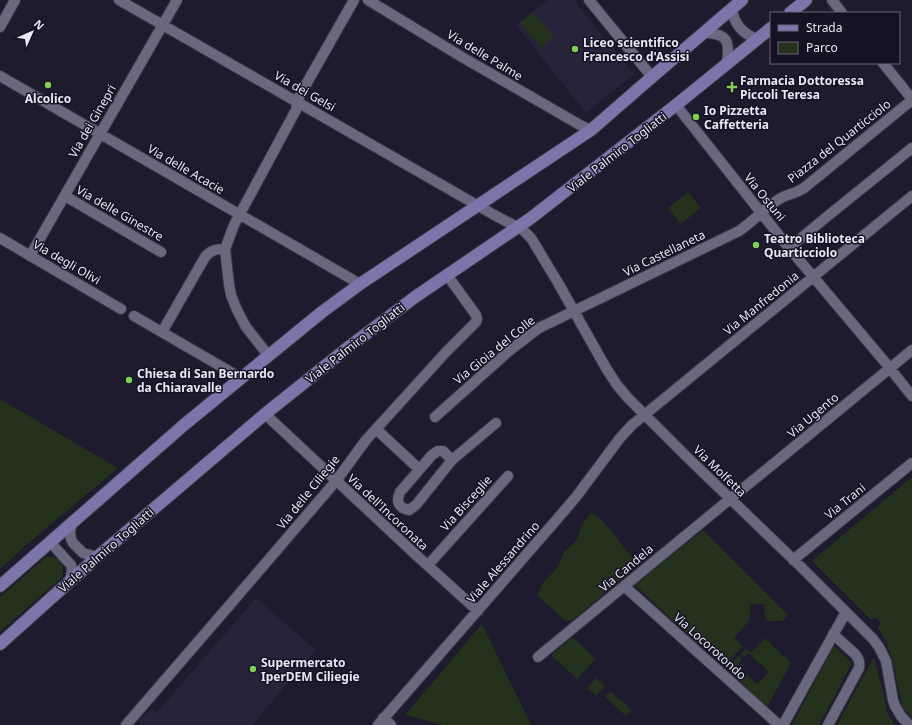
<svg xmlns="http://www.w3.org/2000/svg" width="912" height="725" viewBox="0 0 912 725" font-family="'Noto Sans',sans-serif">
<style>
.built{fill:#26233b}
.green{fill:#24311d}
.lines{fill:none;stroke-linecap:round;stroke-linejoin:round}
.minor-casing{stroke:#393746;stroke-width:12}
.major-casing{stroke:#393746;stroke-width:14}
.minor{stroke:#6a687f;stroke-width:10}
.major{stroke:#7c75aa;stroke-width:12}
.poi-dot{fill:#80d051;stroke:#141223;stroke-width:1.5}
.labels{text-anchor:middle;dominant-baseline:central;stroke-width:3;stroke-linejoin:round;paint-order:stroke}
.poi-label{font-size:12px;font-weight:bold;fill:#e8e7f4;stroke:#141223;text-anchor:start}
.street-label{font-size:12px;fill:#e8e7f4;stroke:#141223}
</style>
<rect width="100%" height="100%" fill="#1d1b2d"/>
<path class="built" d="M 547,0 L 574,0 L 634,74 L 586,113 L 516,25 Z
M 256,598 L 316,650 L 252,725 L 142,725 L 138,721 L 152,709 L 157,712 Z"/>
<path class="green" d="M 533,12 L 554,37 L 541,48 L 520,22 Z
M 688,192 L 701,208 L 681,224 L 668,208 Z
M 0,399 L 118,468 L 25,546 L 0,569 Z
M 912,477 L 912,717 L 902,706 L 892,658 L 885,640 L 878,628 L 881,623 L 876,618 L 870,619 L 812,561 Z
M 592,513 L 595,514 L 613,532 L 622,545 L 638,564 L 574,619 L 567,622 L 562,618 L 537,595 L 543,583 L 557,568 L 564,552 L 577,540 L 582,524 L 589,515 Z
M 703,530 L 788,615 L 782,621 L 769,621 L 765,618 L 764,604 L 750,604 L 750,620 L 734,638 L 743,646 L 726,664 L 702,642 L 699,645 L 635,585 Z
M 46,557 L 54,557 L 61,561 L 63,569 L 63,576 L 0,632 L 0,597 Z
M 482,624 L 531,725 L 443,725 L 405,715 Z
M 573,637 L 596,659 L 577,679 L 551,655 Z
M 765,638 L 791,663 L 767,707 L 728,670 L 729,666 L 739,656 L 742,659 L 737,666 L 757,684 L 769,672 L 749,653 L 744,657 L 741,654 L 746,649 L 751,653 Z
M 834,646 L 852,663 L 819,725 L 792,725 Z
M 874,657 L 884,695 L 887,713 L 895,725 L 837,725 Z
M 596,678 L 605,686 L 596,696 L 587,688 Z
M 610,691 L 632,710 L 626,716 L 605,697 Z"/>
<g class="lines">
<g class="minor-casing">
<path id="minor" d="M 119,0 L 496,216 L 523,230 L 531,238 L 557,281 L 606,368 L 617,385 L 628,398 L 685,455 L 800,566 L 873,639 L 879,647 L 886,661 L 893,700 L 895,706 L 901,716 L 909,725
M 368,0 L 462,57 L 580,125 L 591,130
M 589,0 L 652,77
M 832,0 L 842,13
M 732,9 C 734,24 743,34 757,39
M 0,27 L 15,0
M 703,33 C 728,33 730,41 727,63
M 883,63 L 912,99
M 0,76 L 360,284
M 676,105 L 789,248 L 884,361 L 912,396
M 65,196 L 161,252
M 0,238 L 121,309
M 789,248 L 824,219 L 912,148
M 30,256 L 177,0
M 134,316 L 241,378
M 162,332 L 205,257 C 211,250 216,249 225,249
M 268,355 L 246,327 L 237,310 L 231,295 L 229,284 L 225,249 L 234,225 L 296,110 L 297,102 L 300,95 L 354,0
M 265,414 L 415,554 L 478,611
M 435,417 L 509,351 L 539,328 L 739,231 C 754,221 765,207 781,198 C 788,194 795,194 804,188 L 912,100
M 376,429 L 419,469
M 438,451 L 443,451 L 452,460 L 416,505 L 409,510 C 398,508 396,501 400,492 L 432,455 Z
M 452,460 L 496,423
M 72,522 L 70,532 L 71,539 L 73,543 L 83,553 L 97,557
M 50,542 L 71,565 L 72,571 L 70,581
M 793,560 L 912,463
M 428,565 L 508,476
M 624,586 L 779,725
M 538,657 L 730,499 L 772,465 L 912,350
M 383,718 L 391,725
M 126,725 L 234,600 L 336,481 L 366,440 L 446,352 L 476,322 L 477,319 L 476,315 L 447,275
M 378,725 L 552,525 L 576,497 L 620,438 L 632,425 L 912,196
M 783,725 L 846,612
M 828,725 L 859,668 C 860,662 859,659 855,654 L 833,634"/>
</g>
<g class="major-casing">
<path id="major" d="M 790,13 L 806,0
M 0,586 L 185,424 L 322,312 L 360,284 L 591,130 L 652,77 L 742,0
M 0,644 L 97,557 L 265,414 L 350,346 L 415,297 L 531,218 L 676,105 L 771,28"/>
</g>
<use href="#minor" class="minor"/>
<use href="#major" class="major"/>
</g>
<g class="poi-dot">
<circle cx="575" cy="49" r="4"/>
<circle cx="48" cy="85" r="4"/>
<path d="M730 81h4v4h4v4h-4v4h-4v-4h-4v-4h4z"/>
<circle cx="696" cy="117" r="4"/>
<circle cx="756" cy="245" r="4"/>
<circle cx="129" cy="380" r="4"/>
<circle cx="253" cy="669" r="4"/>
</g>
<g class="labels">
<g class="poi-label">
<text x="583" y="42">Liceo scientifico<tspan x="583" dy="14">Francesco d'Assisi</tspan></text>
<text x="740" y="80">Farmacia Dottoressa<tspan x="740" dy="14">Piccoli Teresa</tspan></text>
<text x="48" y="98" text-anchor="middle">Alcolico</text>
<text x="704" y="110">Io Pizzetta<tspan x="704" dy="14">Caffetteria</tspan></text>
<text x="764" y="238">Teatro Biblioteca<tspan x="764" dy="14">Quarticciolo</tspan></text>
<text x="137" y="373">Chiesa di San Bernardo<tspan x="137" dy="14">da Chiaravalle</tspan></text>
<text x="261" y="662">Supermercato<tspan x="261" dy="14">IperDEM Ciliegie</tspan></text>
</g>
<g class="street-label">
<text transform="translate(485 55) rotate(31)">Via delle Palme</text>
<text transform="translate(305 91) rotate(30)">Via dei Gelsi</text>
<text transform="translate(92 121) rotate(-60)">Via dei Ginepri</text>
<text transform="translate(839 141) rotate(-38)">Piazza del Quarticciolo</text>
<text transform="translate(617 152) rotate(-38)">Viale Palmiro Togliatti</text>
<text transform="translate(186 169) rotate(30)">Via delle Acacie</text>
<text transform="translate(765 197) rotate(51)">Via Ostuni</text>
<text transform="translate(120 213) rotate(30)">Via delle Ginestre</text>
<text transform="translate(664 253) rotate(-26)">Via Castellaneta</text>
<text transform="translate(67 262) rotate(30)">Via degli Olivi</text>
<text transform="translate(761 303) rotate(-39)">Via Manfredonia</text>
<text transform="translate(355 343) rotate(-38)">Viale Palmiro Togliatti</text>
<text transform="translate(494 350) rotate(-39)">Via Gioia del Colle</text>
<text transform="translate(813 415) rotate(-40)">Via Ugento</text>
<text transform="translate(720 471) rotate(44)">Via Molfetta</text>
<text transform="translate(308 492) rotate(-51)">Via delle Ciliegie</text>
<text transform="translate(845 501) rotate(-39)">Via Trani</text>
<text transform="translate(466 503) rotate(-48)">Via Bisceglie</text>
<text transform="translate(388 512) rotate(43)">Via dell'Incoronata</text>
<text transform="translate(106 550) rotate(-41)">Viale Palmiro Togliatti</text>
<text transform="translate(503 562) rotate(-49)">Viale Alessandrino</text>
<text transform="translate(626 568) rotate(-40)">Via Candela</text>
<text transform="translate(710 646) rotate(42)">Via Locorotondo</text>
</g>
</g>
<rect x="770" y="12" width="130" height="52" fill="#141223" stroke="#696777"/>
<rect x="778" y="25" width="20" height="6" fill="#7c75aa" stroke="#696777"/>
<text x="806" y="32" font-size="12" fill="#e8e7f4">Strada</text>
<rect x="778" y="42" width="20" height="12" fill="#24311d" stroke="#696777"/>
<text x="806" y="52" font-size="12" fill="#e8e7f4">Parco</text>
<g transform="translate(32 32) rotate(45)" stroke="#141223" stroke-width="3" paint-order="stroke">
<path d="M0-3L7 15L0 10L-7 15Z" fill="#e8e7f4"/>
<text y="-6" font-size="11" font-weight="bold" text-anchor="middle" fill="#e8e7f4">N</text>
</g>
</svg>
